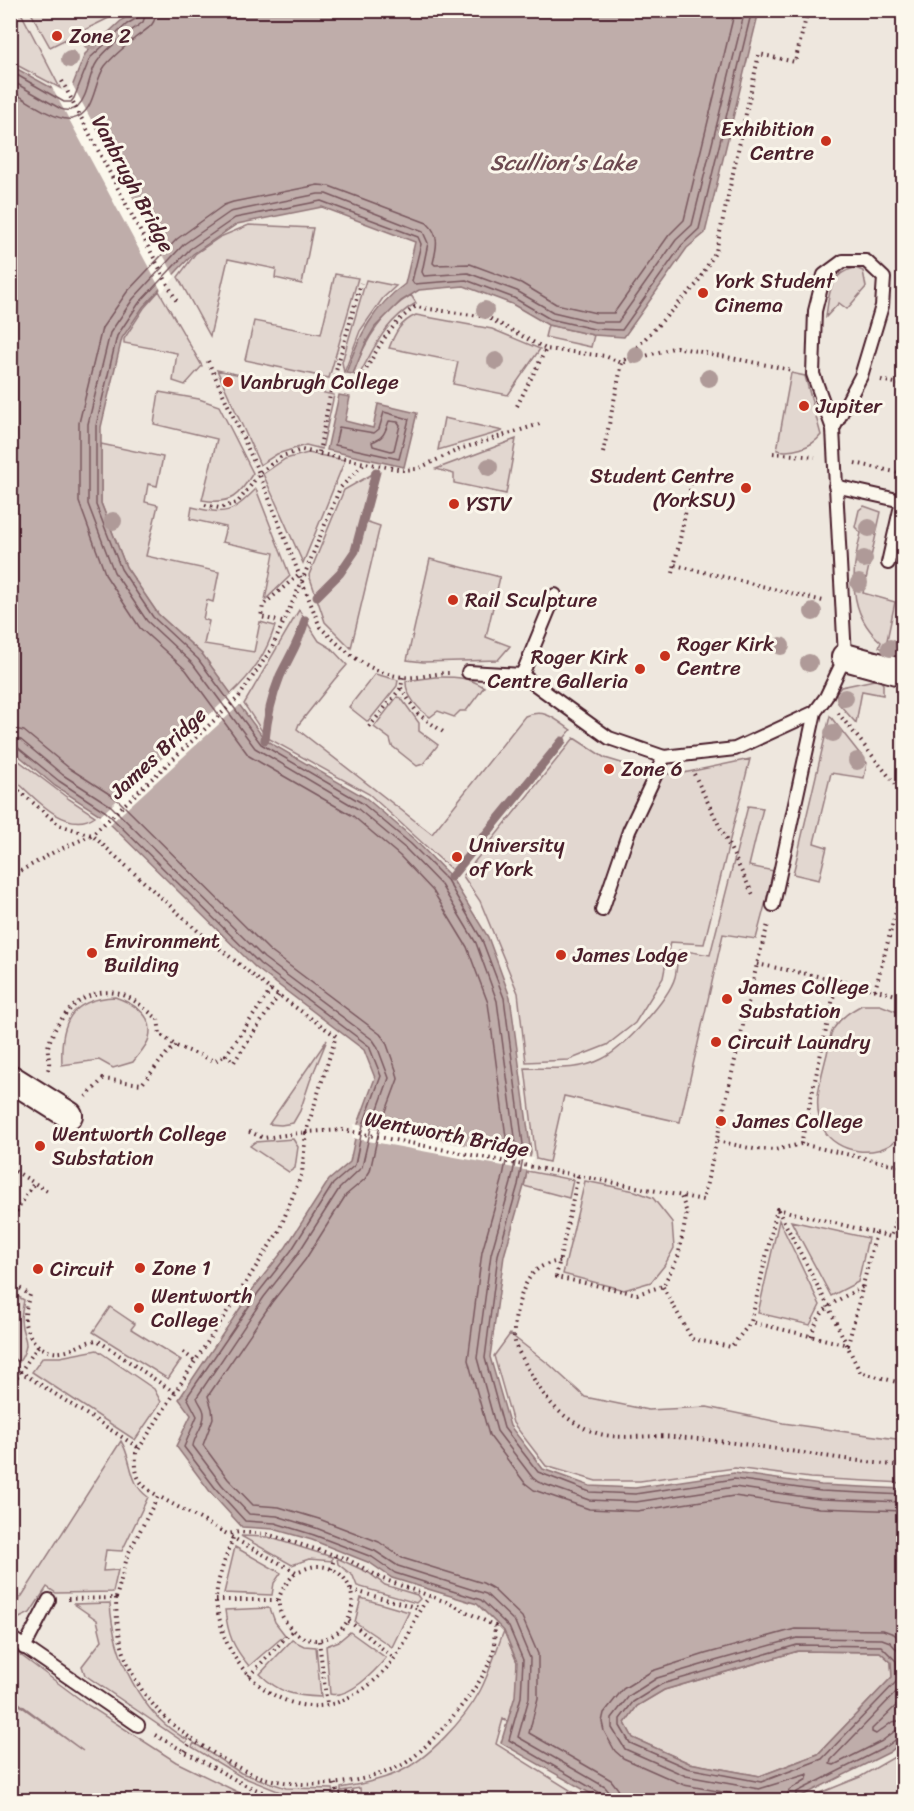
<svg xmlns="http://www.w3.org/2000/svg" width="914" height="1811" viewBox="0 0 914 1811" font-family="Sriracha,sans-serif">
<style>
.built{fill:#eee7de}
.green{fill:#e2d7d0;stroke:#967b7e;stroke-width:1.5}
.water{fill:#bfadaa;stroke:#907477;stroke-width:1.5;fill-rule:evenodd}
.pier{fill:#fbf7ec}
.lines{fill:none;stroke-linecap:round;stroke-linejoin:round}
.shore{stroke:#79585e;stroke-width:1.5}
.stream{stroke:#907477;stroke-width:9}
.lane-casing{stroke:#4a1f2b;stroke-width:16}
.street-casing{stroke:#4a1f2b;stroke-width:30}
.path{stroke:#4a1f2b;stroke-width:4;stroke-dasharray:1.5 4.5;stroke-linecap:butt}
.lane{stroke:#fbf7ec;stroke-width:12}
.street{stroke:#fbf7ec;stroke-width:26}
.tree{fill:#af9a98}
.poi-dot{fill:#c8321e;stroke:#fbf7ec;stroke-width:2}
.labels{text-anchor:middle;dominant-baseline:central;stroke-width:6;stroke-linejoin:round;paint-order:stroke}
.poi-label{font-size:21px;fill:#4a1f2b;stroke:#fbf7ec;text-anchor:start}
.street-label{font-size:21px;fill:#4a1f2b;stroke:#fbf7ec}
.water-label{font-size:22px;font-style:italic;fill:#6d4a51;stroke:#fbf7ec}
</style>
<rect width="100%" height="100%" fill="#fbf7ec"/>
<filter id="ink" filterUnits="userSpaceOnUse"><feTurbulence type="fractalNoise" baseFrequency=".0167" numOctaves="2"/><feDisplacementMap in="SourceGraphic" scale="12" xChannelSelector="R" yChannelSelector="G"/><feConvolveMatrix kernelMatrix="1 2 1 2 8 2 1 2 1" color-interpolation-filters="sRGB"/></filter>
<g filter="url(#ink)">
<path class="built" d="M 11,11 L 903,11 L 903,1800 L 148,1800 L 11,1703 Z"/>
<path class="green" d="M 10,11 L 20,11 L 60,88 L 11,62 Z
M 30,11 L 123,11 L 50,47 Z
M 249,225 L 313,228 L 302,284 L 275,278 L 276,269 L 228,259 L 210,336 L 178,277 L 195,254 L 220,237 Z
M 855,268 L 863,271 L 866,287 L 847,309 L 839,303 L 826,317 C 829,294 829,273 855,268 Z
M 335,274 L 358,278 L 329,378 L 245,360 L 254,321 L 321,334 Z
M 366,280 L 396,286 L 383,298 L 360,331 L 344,373 L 342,362 Z
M 159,291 L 202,366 L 185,385 L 173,381 L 177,353 L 124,343 L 124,339 L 144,308 Z
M 411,295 L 416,303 C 384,322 376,345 358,377 L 353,374 C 364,342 381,313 411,295 Z
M 416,315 L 492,329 L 540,349 L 508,395 L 453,384 L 458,362 L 389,348 C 395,333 400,322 416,315 Z
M 548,325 L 594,335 L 591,347 L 545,337 Z
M 217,370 L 334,395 L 322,449 L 306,445 L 277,454 L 260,465 Z
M 791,373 L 805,376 L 821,435 C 811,448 792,453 777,450 Z
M 159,392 L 199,399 L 219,406 L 253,473 C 239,496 231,505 202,500 L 217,439 L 154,424 Z
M 444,418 L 503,431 L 438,450 Z
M 516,439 L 506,494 L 454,483 L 454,474 L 436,469 Z
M 101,444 L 163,457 L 157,486 L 148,484 L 145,502 L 158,505 L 146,556 L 219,572 L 213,602 L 207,600 L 203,619 L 209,621 L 204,644 L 254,652 L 260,622 L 275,626 C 266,654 253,673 231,694 L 203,655 L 158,614 L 126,567 L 101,503 Z
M 308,453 L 345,460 L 303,563 L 263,474 L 285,459 Z
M 376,472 L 365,521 L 380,526 L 351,648 L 325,622 L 309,575 L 344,490 Z
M 256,489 L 290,576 L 265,600 L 274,553 L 222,542 L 226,527 L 190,519 L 192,507 C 226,515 231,514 256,489 Z
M 864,506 L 881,512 L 863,593 L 895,602 L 886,645 L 903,649 L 903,659 L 879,647 L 881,642 C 847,613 851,571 861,533 L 855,527 L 859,510 Z
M 430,559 L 500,577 L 486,637 L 510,646 L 498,660 L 423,662 L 407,660 Z
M 299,610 L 319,641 L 331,648 L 347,665 L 334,680 L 299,724 L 297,729 L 432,834 L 525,716 C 545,708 555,719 571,730 L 453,871 L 369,794 L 266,737 L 244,704 Z
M 375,674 L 398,680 L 397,686 L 368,722 L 349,707 Z
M 435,677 C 454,677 467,676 484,687 L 466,711 L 460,711 L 454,717 L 438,711 L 430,717 C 419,710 405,695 406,681 Z
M 879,679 L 883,684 L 883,695 L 862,691 L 856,723 L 838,703 L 836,693 L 841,687 Z
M 397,697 L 401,698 L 419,723 L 419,731 L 438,745 L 423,764 L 417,766 L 392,746 L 390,739 L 374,727 Z
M 830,716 L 867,763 L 864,778 L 831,773 L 814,843 L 827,847 L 819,880 L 793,874 Z
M 574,738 L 605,758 L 641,769 L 674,775 L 750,759 L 704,944 L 670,942 L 663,978 L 635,1023 L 607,1045 L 569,1060 L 526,1062 L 518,993 L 480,901 L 463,876 Z
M 10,754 L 69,799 L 95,816 C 66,837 31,794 11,776 Z
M 748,806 L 763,808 L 749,866 L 774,871 L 756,939 L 723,934 L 680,1122 L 564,1096 L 549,1162 L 536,1159 L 525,1068 C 551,1068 579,1071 602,1059 C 623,1049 669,999 675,977 C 677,969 677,959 679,950 L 710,955 Z
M 115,997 C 132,1003 155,1015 149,1038 C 147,1046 138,1055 133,1062 L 113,1068 L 99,1060 L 62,1065 C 60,1024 69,999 115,997 Z
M 862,1005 L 880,1005 L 903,1014 L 904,1124 C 901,1128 899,1137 896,1140 C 877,1159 836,1153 824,1130 C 811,1107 821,1078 827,1054 C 829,1046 829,1034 834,1028 C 841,1017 851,1011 862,1005 Z
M 327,1040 L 310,1081 L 300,1111 L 293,1123 L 281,1125 L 269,1124 Z
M 293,1139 L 298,1147 L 295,1168 L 289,1172 L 250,1146 L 255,1142 Z
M 527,1171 L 573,1180 L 569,1198 L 524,1186 Z
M 585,1181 L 635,1191 L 653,1198 L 672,1222 L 674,1248 L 664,1266 L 651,1282 L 624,1290 L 563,1274 Z
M 779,1220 L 820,1305 L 810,1325 L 758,1313 Z
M 791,1221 L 868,1238 L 858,1282 L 831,1296 Z
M 10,1292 L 24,1300 C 23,1307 21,1314 21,1320 C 22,1341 33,1339 19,1362 L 11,1357 Z
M 110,1307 L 135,1324 L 131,1329 L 181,1360 L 168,1379 L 93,1332 Z
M 510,1334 L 550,1365 L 585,1397 L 648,1410 L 707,1407 L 783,1423 L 903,1440 L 903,1483 L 810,1478 L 735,1468 L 640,1481 L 596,1481 L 546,1466 L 513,1423 L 494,1356 Z
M 97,1350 L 154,1389 L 161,1402 L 135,1440 L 32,1372 L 43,1357 L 60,1357 Z
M 121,1441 C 133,1460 128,1483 148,1497 L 122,1551 L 106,1550 L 103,1571 L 118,1570 L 113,1592 L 56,1593 L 47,1587 L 30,1613 L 11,1622 L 11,1609 L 13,1610 Z
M 241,1536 L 268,1537 L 332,1557 L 332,1561 L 309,1559 L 292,1565 Z
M 235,1547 L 281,1573 L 274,1583 L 272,1595 L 224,1593 Z
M 337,1558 L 369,1573 L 385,1585 L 417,1595 L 420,1599 L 416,1603 L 357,1586 L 353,1576 L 338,1564 Z
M 361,1598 L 409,1612 L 392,1647 L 355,1622 Z
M 110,1603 C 113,1655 140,1715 188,1740 L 185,1743 L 85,1675 L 82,1666 L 102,1640 L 97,1620 L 74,1604 Z
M 270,1608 L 275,1622 L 285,1635 L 249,1666 C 233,1647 228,1635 225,1610 Z
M 504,1631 L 517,1662 L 516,1696 L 508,1722 L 503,1719 L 496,1744 L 586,1800 L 361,1800 L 360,1788 L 341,1791 L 341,1788 C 360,1784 380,1781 399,1772 C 428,1759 465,1719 480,1691 C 490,1672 496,1650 504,1631 Z
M 350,1632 L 386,1658 C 375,1671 349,1699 330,1694 L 326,1646 L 339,1641 Z
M 292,1640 L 304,1646 L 316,1647 L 321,1697 C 294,1696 279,1693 260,1674 Z
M 11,1648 L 89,1706 L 176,1762 L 254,1800 L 11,1800 L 11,1699 L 83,1751 L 11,1697 Z
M 798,1651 L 880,1652 L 891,1662 L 892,1677 L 818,1754 L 760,1776 L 689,1763 L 633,1738 L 625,1723 L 637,1706 L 664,1690 Z
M 194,1743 L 241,1773 L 286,1788 L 333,1789 L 335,1798 L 354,1796 L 354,1799 L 300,1800 L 240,1776 L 192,1747 Z
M 903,1752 L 903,1800 L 803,1800 L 860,1777 Z"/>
<path class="water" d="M 138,11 L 759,11 L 705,233 L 687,248 L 624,337 L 593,335 L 548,325 L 512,304 L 464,286 L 419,290 L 401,301 L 375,327 L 366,342 L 353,374 L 346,373 C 358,337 374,306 405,284 L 415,242 L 322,207 L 237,224 L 193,254 L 143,307 L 122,338 L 101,427 L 101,503 L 126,567 L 158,614 L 203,655 L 265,740 L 366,798 L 415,840 L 451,877 L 488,937 L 510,997 L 531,1153 L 524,1186 L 504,1256 L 490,1357 L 510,1426 L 543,1469 L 590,1486 L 635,1488 L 734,1473 L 821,1485 L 903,1489 L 903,1741 L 890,1752 L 794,1800 L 602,1800 L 501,1743 L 515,1696 L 517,1662 L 504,1631 L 477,1604 L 392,1578 L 370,1563 L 312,1540 L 273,1529 L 242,1527 L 211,1493 L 176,1446 L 191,1415 L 179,1399 L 253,1289 L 286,1247 L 329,1180 L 350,1162 L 358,1124 L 375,1078 L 364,1050 L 256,968 L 102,816 L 55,786 L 11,749 L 10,65 L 68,97 L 85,54 L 123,19 ZM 798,1651 L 880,1652 L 891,1662 L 892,1677 L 818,1754 L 760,1776 L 689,1763 L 633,1738 L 625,1723 L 637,1706 L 664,1690 Z
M 339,395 L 350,397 L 345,421 L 373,428 L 378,404 L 417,413 L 404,467 L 327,450 Z"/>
<path class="pier" d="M 71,82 L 175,277 L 162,292 L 51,86 L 67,93 Z
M 234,692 L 242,703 L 108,826 L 99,817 Z
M 354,1124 L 533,1158 L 530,1171 L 352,1138 Z"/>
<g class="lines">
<path class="shore" d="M 735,10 L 684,220 L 669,235 L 614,313 L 596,313 L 556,304 L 521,283 L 470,264 L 435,265 L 433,263 C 437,247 440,235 427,223 L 329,186 L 318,185 L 233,202 L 224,205 L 177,239 L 127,292 L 102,328 L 79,423 L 79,502 L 106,576 L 140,628 L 186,670 L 249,756 L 353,816 L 400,856 L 433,891 L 467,947 L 488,1003 L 508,1152 L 502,1181 L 482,1252 L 468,1360 L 489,1435 L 525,1483 L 534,1490 L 589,1509 L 637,1511 L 734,1496 L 819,1508 L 904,1511
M 745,10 L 692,225 L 676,240 L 618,322 L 595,322 L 553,312 L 517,291 L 468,273 L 424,276 L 422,272 L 428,243 L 423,232 L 326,194 L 318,194 L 230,212 L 184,244 L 133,299 L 110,333 L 88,424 L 88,504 L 114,572 L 147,621 L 193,664 L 255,748 L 358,809 L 406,849 L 441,885 L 476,943 L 497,1001 L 517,1152 L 511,1183 L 491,1254 L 477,1358 L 497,1431 L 532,1477 L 538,1482 L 589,1500 L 636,1502 L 734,1487 L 820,1499 L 904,1502
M 752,10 L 699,229 L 682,245 L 622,330 L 594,329 L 550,319 L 514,298 L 466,280 L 414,284 L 412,281 L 421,244 L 418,237 L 321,201 L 235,218 L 190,249 L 139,303 L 117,336 L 96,426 L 96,505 L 121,569 L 153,617 L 198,659 L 261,744 L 362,803 L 411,844 L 447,880 L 482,940 L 504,998 L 524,1152 L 518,1185 L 498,1255 L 485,1358 L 504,1428 L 538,1472 L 590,1492 L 635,1494 L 734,1479 L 821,1491 L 904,1495
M 10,71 L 64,102 L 71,102 L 74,98 L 90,58 L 127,24 L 137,18 L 140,10
M 10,80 L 61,109 C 67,111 73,111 78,106 C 89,95 88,75 97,62 C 107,47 129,33 143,22 L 147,10
M 10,90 C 25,99 56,122 72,119 C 96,114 93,82 105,66 C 113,56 126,46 135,38 C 146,29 156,27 156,10
M 384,412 L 409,419 L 399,459 L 335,445 L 339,427 L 374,433 L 379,429 Z
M 389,421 L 398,422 L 400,425 L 394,450 L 391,451 L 373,446 L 372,442 C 384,438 385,432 389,421 Z
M 10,728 L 24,731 L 69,768 L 117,799 L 270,951 L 380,1034 L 386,1042 L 396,1070 L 398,1079 L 379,1130 L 370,1171 L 365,1179 L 346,1195 L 305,1260 L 272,1302 L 208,1396 L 212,1409 L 213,1418 L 203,1445 L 228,1479 L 253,1505 L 279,1507 L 319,1519 L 379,1542 L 402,1558 L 483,1583 L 492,1588 L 522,1617 L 538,1654 L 538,1698 L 529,1733 L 611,1780 L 618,1789 L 620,1800
M 10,737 L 21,740 L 63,775 L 111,806 L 264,958 L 373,1040 L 377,1046 L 389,1078 L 371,1128 L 362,1167 L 339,1189 L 297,1255 L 264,1297 L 197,1397 C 198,1403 204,1407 204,1414 C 205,1425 194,1436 193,1446 L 222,1485 L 249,1514 L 277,1516 L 316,1528 L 375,1551 L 398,1566 L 486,1594 L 515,1622 L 530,1658 L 529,1698 L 518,1737 L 605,1787 L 610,1793 L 611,1800
M 10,744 L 16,746 L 59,781 L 106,812 L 260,964 L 369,1046 L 381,1076 L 363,1125 L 355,1165 L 333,1184 L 291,1251 L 258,1293 L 187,1397 L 197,1416 L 184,1447 L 216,1489 L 245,1521 L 275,1523 L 314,1535 L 372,1557 L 395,1573 L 481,1600 L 509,1627 L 523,1660 L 521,1697 L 509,1740 L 600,1793 L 604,1800
M 797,1645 L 881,1646 L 896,1661 L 898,1676 L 897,1681 L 822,1759 L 761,1782 L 687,1768 L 630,1743 L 620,1726 L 620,1719 L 633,1702 L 662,1684 Z
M 904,1684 L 831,1760 L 830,1764 L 834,1765 L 882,1741 L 895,1731 L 904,1729
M 904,1698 L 872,1729 L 872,1732 L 876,1734 L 892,1722 L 904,1720
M 777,1800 L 774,1795 L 756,1798 L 684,1785 L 623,1758 L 615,1751 L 604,1731 L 602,1722 L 604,1713 L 623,1689 L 652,1671 L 705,1654 L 795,1629 L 883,1630 L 894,1634 L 904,1643
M 786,1800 L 789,1790 L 807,1779 L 808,1774 L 759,1789 L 686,1776 L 625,1749 L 612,1728 L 612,1718 L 629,1696 L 657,1678 L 708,1663 L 797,1638 L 882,1639 L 890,1642 L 904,1658
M 794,1800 L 797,1792 L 886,1747 L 898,1738 L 904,1737"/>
<path class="stream" d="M 317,596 L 340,573 L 355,551 L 376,472
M 265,740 C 267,718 272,696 280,676 C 289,657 300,641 305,620
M 451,877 L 562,741"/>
<g class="lane-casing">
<path id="lane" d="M 835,486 L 902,501 L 888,563
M 468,672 L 522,675 L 609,738 L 664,757 L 735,749 L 815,712 L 826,697 L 845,657 L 833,429 L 813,374 L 815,311 L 824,275 L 843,261 L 866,261 L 884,278 L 882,306 L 861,376 L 833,429
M 522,675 L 555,595
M 773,905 L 815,712
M 602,910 L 629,831 L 664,757
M 10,1637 L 138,1725
M 24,1648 L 49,1600"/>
</g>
<g class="street-casing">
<path id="street" d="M 845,657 L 904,673
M 10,1078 L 69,1115"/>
</g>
<path class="path" d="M 62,81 L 177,302
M 208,361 L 259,473 L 320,627 C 344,650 367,673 403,677 C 417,679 434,673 449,673
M 881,380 L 904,385
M 355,390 C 373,358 384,329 415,307 L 487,317 L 546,349
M 517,406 L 546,349 L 605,356 L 622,363 L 676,347 L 792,370
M 319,452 L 332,385 L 361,283
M 603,453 L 622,363 L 696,285 L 716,251 L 759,54 L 795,62 L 808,10
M 773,453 L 815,457
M 855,463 L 904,474
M 205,505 L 219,508 L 237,503 L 252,484 L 259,473 L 282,456 L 302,450 L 365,463
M 675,565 L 823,601
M 673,573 L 694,471
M 282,622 L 261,617 L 263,605 L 298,575
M 401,688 L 418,714 L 446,734
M 838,713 L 904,795
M 369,727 L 401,688 L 403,677
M 694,774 L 754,897
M 10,783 L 59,825 L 92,835 L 198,931 L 271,990 L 336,1036 L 306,1132 L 343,1130 L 703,1200 L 757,964 L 768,924
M 10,877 L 54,852 L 92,835 L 239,697 L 272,648 L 301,583 L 340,488 L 365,463 L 403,470 L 417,469 L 460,449 L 540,424
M 757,964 L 837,980 L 904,997
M 271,990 L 226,1055 L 234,1062 L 279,995
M 875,990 L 904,881
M 48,1070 C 51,1062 47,1054 48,1047 C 55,1019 83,987 115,993 C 131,995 145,1009 158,1019 L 160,1034 L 176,1046 L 215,1061 L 226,1055
M 86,1097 L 103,1079 L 142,1084 L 167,1053 L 176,1046
M 717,1141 L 754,1149 L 775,1150 L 801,1144 L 904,1167
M 801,1144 L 837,980
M 900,1167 L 904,1151
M 10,1168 L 49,1192
M 578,1176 L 556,1277 L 637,1294 L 663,1286 L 678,1257 L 687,1213 L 681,1196
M 904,1197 L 902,1206 L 904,1206
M 777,1209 L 876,1233 L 848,1345 L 751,1322 Z
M 778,1210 L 828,1306 L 860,1372 L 904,1384
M 10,1222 L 34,1183
M 876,1233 L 891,1237 L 902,1206
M 560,1261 C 534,1265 527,1277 519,1302 C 516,1313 512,1331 515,1342 C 516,1349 522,1357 525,1363 C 542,1395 554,1414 589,1430 C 615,1442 646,1434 674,1437 C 751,1442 827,1459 904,1466
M 10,1282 L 30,1295 C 27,1304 24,1313 25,1323 C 28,1339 43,1355 61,1352 C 74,1351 84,1341 97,1340 L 175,1393
M 663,1287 L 692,1339 L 731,1347 L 751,1322
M 811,1336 C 820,1306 835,1302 862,1287
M 183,1352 L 195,1361
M 10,1365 L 139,1448
M 10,1387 L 38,1346
M 231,1537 L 296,1572 C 303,1570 310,1566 318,1566 C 359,1568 364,1623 329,1637 C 320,1641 310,1641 302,1637 C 290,1631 277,1614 279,1599 C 281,1589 289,1580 296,1572
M 233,1538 C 226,1557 217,1578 216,1599 C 216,1606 218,1614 220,1621 C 229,1668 277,1714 327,1705 C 335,1704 346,1699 353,1695 C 378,1683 398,1657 410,1632 C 416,1618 419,1608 430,1597
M 331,1569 L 335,1556
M 351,1590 L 419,1608
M 116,1598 C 116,1666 147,1712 204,1747 C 223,1759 243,1772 264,1778 C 310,1790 360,1785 402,1765 C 416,1758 444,1728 454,1715 C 469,1697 486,1675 493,1653 C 495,1645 494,1634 495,1626 L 449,1603 L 383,1579 L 347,1559 L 267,1534 L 239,1532 L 227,1534 L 158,1496
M 68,1599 L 116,1598 L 128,1554 L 158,1496 C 137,1483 135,1477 136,1453 L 279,1231 L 302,1173 L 306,1132 L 264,1138 L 245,1130
M 216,1600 L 279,1600
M 349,1621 L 394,1658
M 319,1641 L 327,1705
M 249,1676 L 292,1631
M 155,1735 L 243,1784 L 282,1800
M 185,1751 L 192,1740
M 335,1784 L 338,1794 L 357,1792 L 360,1800"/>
<use href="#lane" class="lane"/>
<use href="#street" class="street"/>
</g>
<g class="tree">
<circle cx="91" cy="41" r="9"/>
<circle cx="70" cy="59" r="9"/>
<circle cx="485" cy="310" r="9"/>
<circle cx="636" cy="355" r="9"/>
<circle cx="496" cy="361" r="9"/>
<circle cx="709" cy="378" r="9"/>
<circle cx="489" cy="467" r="9"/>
<circle cx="113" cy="521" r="9"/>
<circle cx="869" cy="528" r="9"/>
<circle cx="864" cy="559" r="9"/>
<circle cx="859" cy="583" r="9"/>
<circle cx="813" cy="612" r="9"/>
<circle cx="781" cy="646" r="9"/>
<circle cx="890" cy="648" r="9"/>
<circle cx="809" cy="663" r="9"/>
<circle cx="845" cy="698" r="9"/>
<circle cx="833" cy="733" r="9"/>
<circle cx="857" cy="761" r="9"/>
</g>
</g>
<g class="poi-dot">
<circle cx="57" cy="36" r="6"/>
<circle cx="826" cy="141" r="6"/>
<circle cx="703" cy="293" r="6"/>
<circle cx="228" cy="382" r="6"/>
<circle cx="804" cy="406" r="6"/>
<circle cx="746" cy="488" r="6"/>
<circle cx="454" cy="504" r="6"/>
<circle cx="453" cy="600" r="6"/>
<circle cx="665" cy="656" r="6"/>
<circle cx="640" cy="669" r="6"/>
<circle cx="609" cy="769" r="6"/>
<circle cx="457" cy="857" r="6"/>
<circle cx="92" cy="953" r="6"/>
<circle cx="561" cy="955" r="6"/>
<circle cx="727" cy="999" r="6"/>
<circle cx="716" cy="1042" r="6"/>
<circle cx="721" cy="1121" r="6"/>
<circle cx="40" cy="1146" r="6"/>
<circle cx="140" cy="1268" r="6"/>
<circle cx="38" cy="1269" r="6"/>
<circle cx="139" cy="1308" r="6"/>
</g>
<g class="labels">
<g class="poi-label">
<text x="69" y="36">Zone 2</text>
<text x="814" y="129" text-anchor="end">Exhibition<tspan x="814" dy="24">Centre</tspan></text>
<text x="715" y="281">York Student<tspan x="715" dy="24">Cinema</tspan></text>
<text x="240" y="382">Vanbrugh College</text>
<text x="816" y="406">Jupiter</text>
<text x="734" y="476" text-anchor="end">Student Centre<tspan x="734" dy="24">(YorkSU)</tspan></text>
<text x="466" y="504">YSTV</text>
<text x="465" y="600">Rail Sculpture</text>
<text x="677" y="644">Roger Kirk<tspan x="677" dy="24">Centre</tspan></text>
<text x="628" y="657" text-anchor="end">Roger Kirk<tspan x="628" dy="24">Centre Galleria</tspan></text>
<text x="621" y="769">Zone 6</text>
<text x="469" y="845">University<tspan x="469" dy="24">of York</tspan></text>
<text x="104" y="941">Environment<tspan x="104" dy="24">Building</tspan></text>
<text x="573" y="955">James Lodge</text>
<text x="739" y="987">James College<tspan x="739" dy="24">Substation</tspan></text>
<text x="728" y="1042">Circuit Laundry</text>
<text x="733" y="1121">James College</text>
<text x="52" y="1134">Wentworth College<tspan x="52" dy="24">Substation</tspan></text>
<text x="152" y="1268">Zone 1</text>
<text x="50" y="1269">Circuit</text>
<text x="151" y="1296">Wentworth<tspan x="151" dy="24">College</tspan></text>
</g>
<g class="street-label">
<text transform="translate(133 184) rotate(62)">Vanbrugh Bridge</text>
<text transform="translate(158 753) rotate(-43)">James Bridge</text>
<text transform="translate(447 1134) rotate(11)">Wentworth Bridge</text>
</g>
<g class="water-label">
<text x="563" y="162">Scullion's Lake</text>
</g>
</g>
<rect width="914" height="1811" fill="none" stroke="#fbf7ec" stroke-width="36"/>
<rect x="18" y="18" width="878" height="1775" fill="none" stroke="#4a1f2b" stroke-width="2" filter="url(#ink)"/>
</svg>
